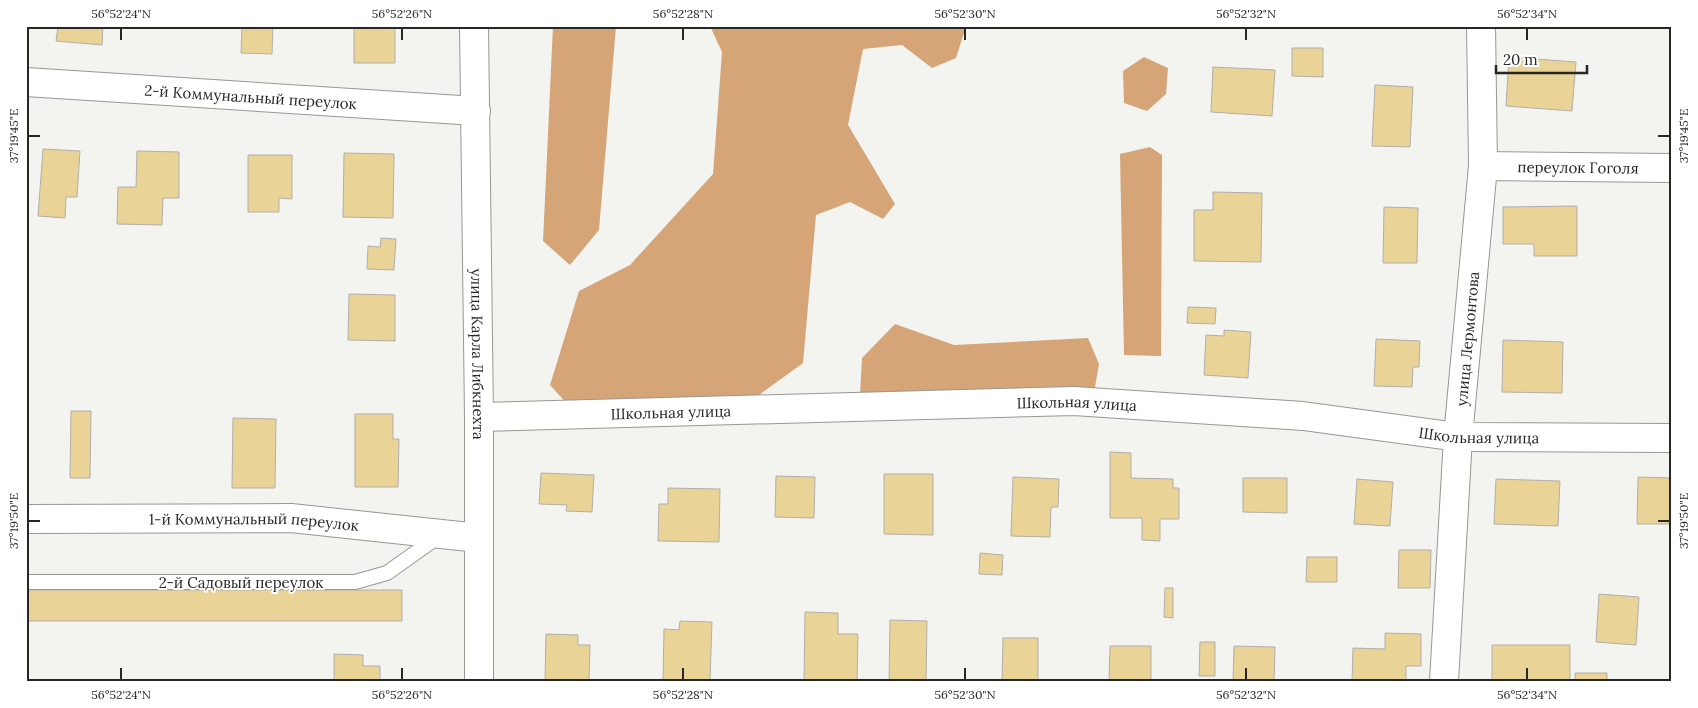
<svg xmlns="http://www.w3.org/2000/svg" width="1698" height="708" viewBox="0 0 1698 708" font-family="Lora,serif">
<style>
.forest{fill:#d5a578}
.building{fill:#e9d396;stroke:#b1afac}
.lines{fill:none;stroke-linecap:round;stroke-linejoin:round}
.lane-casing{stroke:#979894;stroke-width:16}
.street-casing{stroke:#979894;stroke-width:30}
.secondary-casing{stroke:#979894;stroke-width:30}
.lane{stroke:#fff;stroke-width:14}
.street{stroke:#fff;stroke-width:28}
.secondary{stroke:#fff;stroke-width:28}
.ticks{fill:none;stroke:#272726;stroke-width:2}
.labels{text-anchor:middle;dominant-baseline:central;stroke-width:4;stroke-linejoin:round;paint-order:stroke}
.street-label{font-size:15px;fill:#272726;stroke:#fff}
.neatline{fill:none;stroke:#272726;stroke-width:2}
.ticks-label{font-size:12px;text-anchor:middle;fill:#272726}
</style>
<rect width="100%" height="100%" fill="#f3f4f0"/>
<path class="forest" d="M 553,26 L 616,26 L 599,230 L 570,265 L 543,241 Z
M 710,26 L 966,26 L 956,58 L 932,68 L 902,45 L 863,49 L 848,125 L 895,204 L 883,219 L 850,202 L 816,215 L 803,363 L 759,395 L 570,407 L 550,385 L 579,291 L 630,265 L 713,174 L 722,52 Z
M 1144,57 L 1168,68 L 1166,94 L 1147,111 L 1124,103 L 1123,71 Z
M 1150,147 L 1162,155 L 1161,356 L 1124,355 L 1120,154 Z
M 895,324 L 954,345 L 1088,338 L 1099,364 L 1094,393 L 860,395 L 862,358 Z"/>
<path class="building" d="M 58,26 L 103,26 L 102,45 L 56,41 Z
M 242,26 L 273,26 L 272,54 L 241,53 Z
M 354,26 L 395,26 L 395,63 L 354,63 Z
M 1292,48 L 1323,48 L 1323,77 L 1292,76 Z
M 1509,57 L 1576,62 L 1572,111 L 1506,106 Z
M 1213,67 L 1275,70 L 1272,116 L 1211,112 Z
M 1375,85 L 1413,87 L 1410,147 L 1372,146 Z
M 43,149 L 80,151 L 77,197 L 66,197 L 65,218 L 38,216 Z
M 137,151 L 179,152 L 179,198 L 163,198 L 162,225 L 117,224 L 118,187 L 136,187 Z
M 344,153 L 394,154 L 393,218 L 343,217 Z
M 248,155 L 292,155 L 292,199 L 279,198 L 279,212 L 248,212 Z
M 1213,192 L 1262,193 L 1261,262 L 1194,261 L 1194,210 L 1213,210 Z
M 1577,206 L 1577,256 L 1534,256 L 1534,244 L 1503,244 L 1503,207 Z
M 1384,207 L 1418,208 L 1417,263 L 1383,263 Z
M 381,238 L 396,239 L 394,270 L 367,269 L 368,246 L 380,247 Z
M 349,294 L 395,295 L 395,341 L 348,340 Z
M 1188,307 L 1216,308 L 1215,324 L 1187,323 Z
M 1224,330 L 1251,332 L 1248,378 L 1204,375 L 1206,335 L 1224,336 Z
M 1376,339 L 1420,341 L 1419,367 L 1413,367 L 1412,387 L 1374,386 Z
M 1503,340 L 1563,342 L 1562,393 L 1502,392 Z
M 71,411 L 91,411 L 90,478 L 70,478 Z
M 355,414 L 393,414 L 393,439 L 399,439 L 398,487 L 355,487 Z
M 233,418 L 276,419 L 275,488 L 232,488 Z
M 1110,452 L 1131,453 L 1131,478 L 1173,479 L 1173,488 L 1179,488 L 1179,519 L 1160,519 L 1160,541 L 1142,540 L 1142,518 L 1110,518 Z
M 541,473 L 594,475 L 592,512 L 566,511 L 567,505 L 539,504 Z
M 884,474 L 933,474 L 933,535 L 884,534 Z
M 776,476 L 815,477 L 814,518 L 775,517 Z
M 1013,477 L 1059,479 L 1058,507 L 1051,507 L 1050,537 L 1011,536 Z
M 1638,477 L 1672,478 L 1672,524 L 1637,524 Z
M 1243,478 L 1287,478 L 1287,513 L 1243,512 Z
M 1357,479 L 1393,482 L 1390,526 L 1354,524 Z
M 1496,479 L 1560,481 L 1558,526 L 1494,524 Z
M 668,488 L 720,489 L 719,542 L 658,541 L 659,504 L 668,504 Z
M 1399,550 L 1431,550 L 1430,588 L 1398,588 Z
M 980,553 L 1003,555 L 1002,575 L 979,574 Z
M 1307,557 L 1337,557 L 1337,582 L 1306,582 Z
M 1165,588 L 1173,588 L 1173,618 L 1164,617 Z
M 26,590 L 402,590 L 402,621 L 26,621 Z
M 1599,594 L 1639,597 L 1636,645 L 1596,642 Z
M 805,612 L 838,613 L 838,634 L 858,634 L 857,682 L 804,682 Z
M 890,620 L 927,621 L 926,682 L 889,682 Z
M 680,621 L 712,622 L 710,681 L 663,681 L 664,629 L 679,630 Z
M 1385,633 L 1421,634 L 1421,666 L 1406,666 L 1406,682 L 1352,682 L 1353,648 L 1385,649 Z
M 546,634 L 578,635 L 578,645 L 590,645 L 589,681 L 545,680 Z
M 1003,638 L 1038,638 L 1038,682 L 1002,682 Z
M 1200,642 L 1215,642 L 1215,676 L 1199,676 Z
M 1492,645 L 1570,645 L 1570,682 L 1492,682 Z
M 1110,646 L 1151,646 L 1151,682 L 1109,682 Z
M 1234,646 L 1275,647 L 1274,682 L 1233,682 Z
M 334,654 L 363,655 L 363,666 L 380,666 L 380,682 L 334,682 Z
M 1575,673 L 1607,673 L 1607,682 L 1575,682 Z"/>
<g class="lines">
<g class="lane-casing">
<path id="lane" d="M 26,582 L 355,582 L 387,573 L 439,536"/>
</g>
<g class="street-casing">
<g id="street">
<path id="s1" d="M 26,82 L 476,111"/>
<path id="s2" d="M 1483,166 L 1672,168"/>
<path id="s3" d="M 479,417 L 1074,401 L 1303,416 L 1458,437 L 1672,438"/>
<path id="s4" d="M 26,519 L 291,518 L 479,538"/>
<path id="s5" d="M 1444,682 L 1458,437 L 1483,166 L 1481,26"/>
</g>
</g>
<g class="secondary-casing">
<g id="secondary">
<path id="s6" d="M 474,26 L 479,417 L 479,682"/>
</g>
</g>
<use href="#lane" class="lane"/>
<use href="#street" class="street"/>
<use href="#secondary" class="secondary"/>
</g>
<path class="ticks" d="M 121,28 L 121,40M 402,28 L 402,40M 683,28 L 683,40M 965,28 L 965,40M 1246,28 L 1246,40M 1527,28 L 1527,40M 28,136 L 40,136M 1658,136 L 1670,136M 28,521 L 40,521M 1658,521 L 1670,521M 121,668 L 121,680M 402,668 L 402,680M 683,668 L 683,680M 965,668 L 965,680M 1246,668 L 1246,680M 1527,668 L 1527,680"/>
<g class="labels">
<g class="street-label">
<text stroke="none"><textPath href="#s1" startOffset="225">2-й Коммунальный переулок</textPath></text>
<text stroke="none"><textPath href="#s2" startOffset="95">переулок Гоголя</textPath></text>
<text stroke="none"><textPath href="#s5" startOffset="344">улица Лермонтова</textPath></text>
<text stroke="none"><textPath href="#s6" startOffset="328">улица Карла Либкнехта</textPath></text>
<text stroke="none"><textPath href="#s3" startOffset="598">Школьная улица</textPath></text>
<text stroke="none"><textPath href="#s3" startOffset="192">Школьная улица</textPath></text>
<text stroke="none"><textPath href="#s3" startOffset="1002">Школьная улица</textPath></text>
<text stroke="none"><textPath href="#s4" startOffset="228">1-й Коммунальный переулок</textPath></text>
<text x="241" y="582">2-й Садовый переулок</text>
</g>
</g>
<rect width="1698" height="708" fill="none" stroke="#ffffff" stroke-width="55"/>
<path d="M1496 65v8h91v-8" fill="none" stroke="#272726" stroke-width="2.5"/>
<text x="1503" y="65" font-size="15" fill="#272726" stroke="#ffffff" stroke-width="4" paint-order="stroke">20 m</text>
<rect x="28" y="28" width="1642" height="652" class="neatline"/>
<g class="ticks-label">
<text x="121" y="18">56°52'24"N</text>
<text x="402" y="18">56°52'26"N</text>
<text x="683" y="18">56°52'28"N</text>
<text x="965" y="18">56°52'30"N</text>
<text x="1246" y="18">56°52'32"N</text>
<text x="1527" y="18">56°52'34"N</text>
<text transform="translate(1684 136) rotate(-90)" y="4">37°19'45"E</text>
<text transform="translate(14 136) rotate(-90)" y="4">37°19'45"E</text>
<text transform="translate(1684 521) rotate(-90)" y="4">37°19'50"E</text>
<text transform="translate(14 521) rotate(-90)" y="4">37°19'50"E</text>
<text x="121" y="699">56°52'24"N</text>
<text x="402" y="699">56°52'26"N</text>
<text x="683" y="699">56°52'28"N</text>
<text x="965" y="699">56°52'30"N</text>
<text x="1246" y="699">56°52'32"N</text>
<text x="1527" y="699">56°52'34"N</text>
</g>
</svg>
